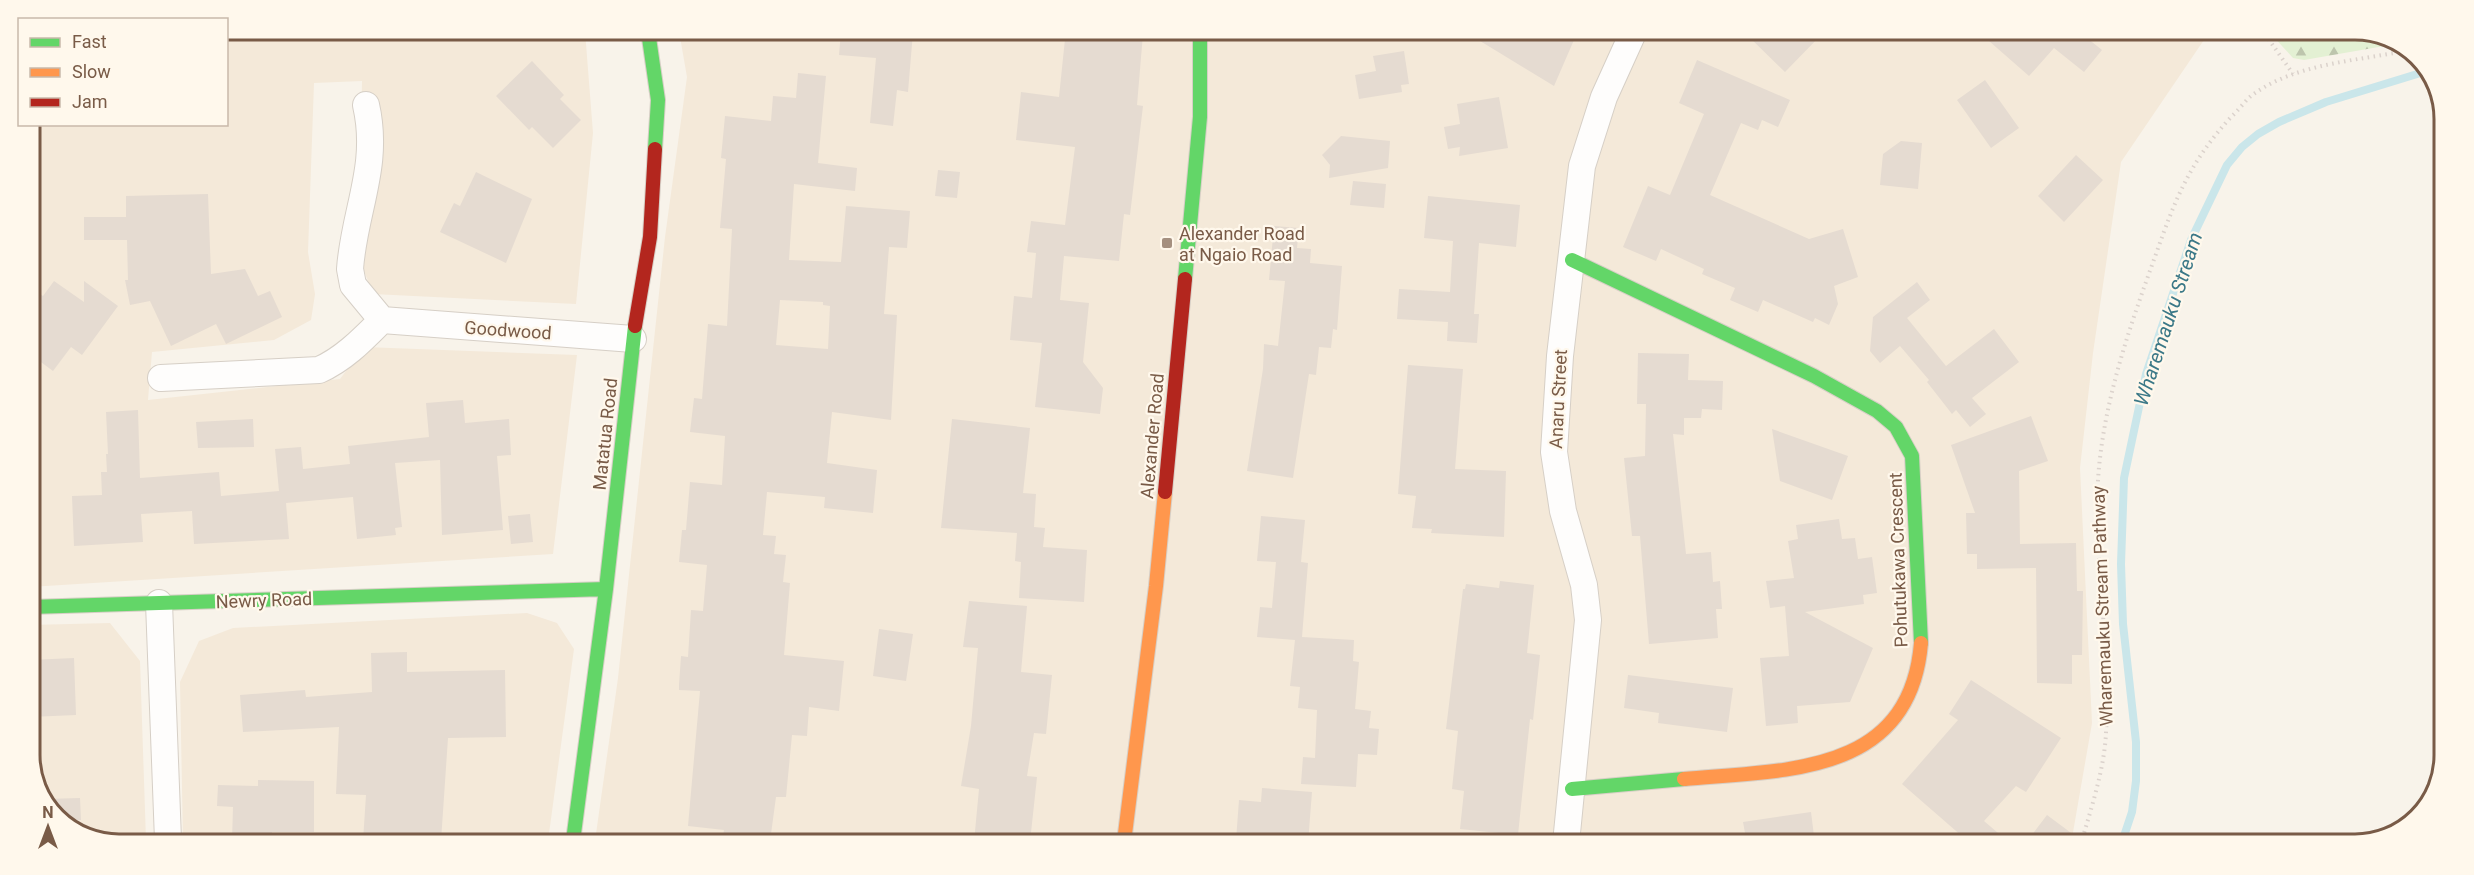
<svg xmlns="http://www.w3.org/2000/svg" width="2474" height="875" viewBox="0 0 2474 875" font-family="Roboto,sans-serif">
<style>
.residential{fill:#f4e9d9}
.forest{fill:url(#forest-firs)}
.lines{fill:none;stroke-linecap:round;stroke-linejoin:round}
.stream{stroke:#cae6ea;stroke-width:8}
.building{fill:#e5dbd1;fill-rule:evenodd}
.street-casing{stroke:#d6cfc6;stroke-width:28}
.fast-casing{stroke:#d7cfc6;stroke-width:16}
.slow-casing{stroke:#d7cfc6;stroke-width:16}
.jam-casing{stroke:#d7cfc6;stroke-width:16}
.path{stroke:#dbd2cc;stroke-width:4;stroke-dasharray:1.5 4.5;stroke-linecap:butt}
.street{stroke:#fefdfc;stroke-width:26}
.fast{stroke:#63d668;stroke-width:14}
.slow{stroke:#ff974d;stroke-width:14}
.jam{stroke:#b3261e;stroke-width:14}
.poi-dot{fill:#a59080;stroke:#fff8ec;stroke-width:2}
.labels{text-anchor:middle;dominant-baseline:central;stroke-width:4.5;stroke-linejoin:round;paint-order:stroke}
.poi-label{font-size:18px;fill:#795b47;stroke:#fff8ec;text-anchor:start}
.street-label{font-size:18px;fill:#795b47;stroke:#fff8ec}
.water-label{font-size:20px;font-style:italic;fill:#3b7887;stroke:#fff8ec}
.rim{fill:none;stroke:#795b47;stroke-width:3}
</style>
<defs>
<pattern id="forest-firs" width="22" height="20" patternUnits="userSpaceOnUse" patternTransform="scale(1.5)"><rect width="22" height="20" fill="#e3f0d3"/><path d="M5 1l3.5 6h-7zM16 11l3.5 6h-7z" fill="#bdc5ad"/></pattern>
</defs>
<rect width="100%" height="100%" fill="#f8f3ea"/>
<path class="residential" d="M 227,30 L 585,31 L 593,133 L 576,304 L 373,294 L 359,258 L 362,81 L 314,83 L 308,252 L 315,294 L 311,320 L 274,340 L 152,352 L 148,400 L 340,379 L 364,347 L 577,355 L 553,554 L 30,587 L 30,125 L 226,124 Z
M 679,31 L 2208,34 L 2121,162 L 2093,353 L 2080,468 L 2092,723 L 2071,844 L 595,841 L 618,678 L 665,237 L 687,77 Z
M 527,613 L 557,623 L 574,649 L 548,841 L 183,841 L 180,682 L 199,641 L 233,628 Z
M 110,623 L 140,661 L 146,840 L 91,840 L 49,810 L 30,761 L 30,625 Z"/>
<path class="forest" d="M 2271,34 L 2383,35 L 2396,44 L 2304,60 L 2293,58 Z"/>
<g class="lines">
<path class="stream" d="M 2121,845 L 2132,812 L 2136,781 L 2136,742 L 2123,624 L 2121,564 L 2124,478 L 2146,374 L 2191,240 L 2227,165 L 2242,147 L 2258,134 L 2279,122 L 2326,102 L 2427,71"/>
</g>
<path class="building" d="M 841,31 L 913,32 L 908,92 L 897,90 L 893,126 L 870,123 L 876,58 L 839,55 Z
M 1070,32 L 1143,34 L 1137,105 L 1143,106 L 1130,215 L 1124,214 L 1119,261 L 1064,256 L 1060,300 L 1089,303 L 1083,362 L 1103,388 L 1100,414 L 1035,407 L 1042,343 L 1010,340 L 1014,296 L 1032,298 L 1036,253 L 1027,252 L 1031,221 L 1065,225 L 1075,147 L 1016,140 L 1021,92 L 1059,97 L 1065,39 L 1070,39 Z
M 1467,33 L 1577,33 L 1554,86 Z
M 1745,33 L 1783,33 L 1822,34 L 1785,72 Z
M 1981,34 L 2082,34 L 2102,50 L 2084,72 L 2054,48 L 2029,76 Z
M 1404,51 L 1409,84 L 1401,85 L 1402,92 L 1359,99 L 1355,75 L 1376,71 L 1373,56 Z
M 1697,60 L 1790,100 L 1778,127 L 1762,120 L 1758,130 L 1741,123 L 1710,195 L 1809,239 L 1843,229 L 1858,277 L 1834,286 L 1838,304 L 1829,325 L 1815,318 L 1813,322 L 1763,300 L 1758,312 L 1730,300 L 1735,288 L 1702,274 L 1704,269 L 1661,249 L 1656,261 L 1623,247 L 1648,186 L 1670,195 L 1704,114 L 1679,103 Z
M 532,61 L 564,95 L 560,99 L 581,120 L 553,148 L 532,127 L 529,130 L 496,96 Z
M 798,73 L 826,76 L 818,163 L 857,168 L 855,191 L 794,184 L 789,260 L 841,262 L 846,206 L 910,211 L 907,248 L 889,247 L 884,314 L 897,315 L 891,420 L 832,412 L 827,463 L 877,470 L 873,513 L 824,508 L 825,497 L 767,492 L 763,535 L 776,536 L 774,554 L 786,555 L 783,582 L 790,583 L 784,655 L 844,661 L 839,711 L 809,707 L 807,736 L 792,735 L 786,797 L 776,797 L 771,834 L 759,833 L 757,842 L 722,842 L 724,830 L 688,826 L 700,691 L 679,690 L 679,685 L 681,656 L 688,657 L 691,610 L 703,611 L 707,565 L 679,562 L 682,530 L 686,530 L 690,482 L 722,485 L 725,436 L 690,432 L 694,398 L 702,399 L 708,324 L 727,326 L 732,229 L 720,228 L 726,159 L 721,158 L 725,116 L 771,121 L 773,96 L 796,98 ZM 780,300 L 823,302 L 823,305 L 830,306 L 828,349 L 776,345 Z
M 1985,80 L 2019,128 L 1991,148 L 1957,100 Z
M 1499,97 L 1508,148 L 1459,156 L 1460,147 L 1448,149 L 1444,127 L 1460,124 L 1457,104 Z
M 1341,136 L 1390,141 L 1388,168 L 1329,178 L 1330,165 L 1322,155 Z
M 1901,141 L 1922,143 L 1918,189 L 1880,185 L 1883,154 Z
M 2076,155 L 2103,180 L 2064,222 L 2038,196 Z
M 938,170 L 960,172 L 957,198 L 935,196 Z
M 476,172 L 532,199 L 506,263 L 440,232 L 454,203 L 460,206 Z
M 1353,181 L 1386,184 L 1384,208 L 1350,205 Z
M 208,194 L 211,274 L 245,269 L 258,296 L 270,291 L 282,317 L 226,344 L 216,324 L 171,346 L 150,301 L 130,305 L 125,280 L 128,280 L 127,240 L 84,240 L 84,217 L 126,217 L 126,196 Z
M 1428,196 L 1520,205 L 1516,247 L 1479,243 L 1474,314 L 1479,314 L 1477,343 L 1447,341 L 1448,322 L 1397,319 L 1399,289 L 1450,292 L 1453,241 L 1424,238 Z
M 1274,226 L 1299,228 L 1297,248 L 1311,249 L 1310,263 L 1342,266 L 1337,330 L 1333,329 L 1331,348 L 1319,347 L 1316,375 L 1309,374 L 1293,478 L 1247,471 L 1263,369 L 1264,344 L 1278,346 L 1285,281 L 1269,280 Z
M 54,281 L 84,302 L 84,281 L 118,306 L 82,355 L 71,347 L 53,371 L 30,354 L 30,287 L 43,296 Z
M 1917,282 L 1930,300 L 1907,318 L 1946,366 L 1994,329 L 2019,362 L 1972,398 L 1986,414 L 1970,427 L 1956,410 L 1952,414 L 1927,382 L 1929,380 L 1900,346 L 1880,363 L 1870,351 L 1873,317 Z
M 1638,353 L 1689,354 L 1688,380 L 1723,381 L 1722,410 L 1702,409 L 1701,418 L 1684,418 L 1684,435 L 1673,434 L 1686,554 L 1711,552 L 1713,582 L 1720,581 L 1722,609 L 1716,609 L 1718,638 L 1649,644 L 1640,536 L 1632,536 L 1624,458 L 1645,456 L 1646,404 L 1637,404 Z
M 1408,365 L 1463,369 L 1455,469 L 1506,471 L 1504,537 L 1431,533 L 1432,529 L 1412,528 L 1416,496 L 1398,494 Z
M 463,400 L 465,423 L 509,419 L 511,455 L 497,456 L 503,530 L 442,535 L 440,460 L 395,463 L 402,527 L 395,528 L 396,535 L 357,539 L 353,497 L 286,503 L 289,539 L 194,544 L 192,511 L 141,514 L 143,542 L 74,546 L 72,496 L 102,495 L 101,472 L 107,472 L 106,454 L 108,454 L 106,412 L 138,410 L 140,478 L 219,472 L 221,496 L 279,491 L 275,449 L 301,447 L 303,469 L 350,464 L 348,446 L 429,437 L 426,403 Z
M 2031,416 L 2048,461 L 2019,471 L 2020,544 L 2076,543 L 2077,591 L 2083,591 L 2082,655 L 2072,655 L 2072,684 L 2037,683 L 2036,568 L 1977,569 L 1977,554 L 1967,554 L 1966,513 L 1975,513 L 1951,445 Z
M 253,419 L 254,447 L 198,448 L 196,422 Z
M 952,419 L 1030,428 L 1023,493 L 1036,494 L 1034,527 L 1045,528 L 1043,547 L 1087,550 L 1084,602 L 1019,598 L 1021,562 L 1015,561 L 1017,533 L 941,528 Z
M 1772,429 L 1848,456 L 1832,500 L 1780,481 Z
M 530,514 L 533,542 L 511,544 L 508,516 Z
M 1261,516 L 1305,520 L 1301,562 L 1308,563 L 1302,637 L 1354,640 L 1353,661 L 1359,662 L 1355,709 L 1371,711 L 1369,728 L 1379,729 L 1377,755 L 1358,754 L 1356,787 L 1301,784 L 1303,757 L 1315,758 L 1317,710 L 1298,708 L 1300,687 L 1290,686 L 1295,640 L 1257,637 L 1260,607 L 1272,608 L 1276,562 L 1257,561 Z
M 1839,519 L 1842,539 L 1855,538 L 1858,559 L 1872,557 L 1877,593 L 1863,595 L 1864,604 L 1805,612 L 1873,648 L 1850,702 L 1797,706 L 1798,723 L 1766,726 L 1760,658 L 1789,656 L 1785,606 L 1770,608 L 1766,581 L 1794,578 L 1788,541 L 1798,539 L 1796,525 Z
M 1500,581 L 1534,585 L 1527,653 L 1540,655 L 1533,720 L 1530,719 L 1518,835 L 1460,829 L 1464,791 L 1452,789 L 1458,731 L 1446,729 L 1463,589 L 1465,589 L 1466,584 L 1499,588 Z
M 969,601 L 1027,606 L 1021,672 L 1052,675 L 1046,734 L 1034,733 L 1027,776 L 1037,777 L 1030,842 L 974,842 L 979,789 L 961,786 L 971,726 L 978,648 L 963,647 Z
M 879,629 L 913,634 L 906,681 L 873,676 Z
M 407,652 L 407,672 L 505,670 L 506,737 L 448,738 L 441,841 L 363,841 L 366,795 L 336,794 L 339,727 L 243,732 L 240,695 L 305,690 L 306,697 L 372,692 L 371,653 Z
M 74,658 L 76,715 L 30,717 L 30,660 Z
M 1628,675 L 1733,688 L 1727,732 L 1658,723 L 1659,713 L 1624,708 Z
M 1971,680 L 2061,738 L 2026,792 L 2016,786 L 1984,821 L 2011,844 L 1971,844 L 1902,784 L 1958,720 L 1949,714 Z
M 258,780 L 314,781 L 314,832 L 272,832 L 272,841 L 232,841 L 233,807 L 217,806 L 218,785 L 258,786 Z
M 1262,788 L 1312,792 L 1308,843 L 1236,840 L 1239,800 L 1261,802 Z
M 80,798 L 81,820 L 63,820 L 49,810 L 45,799 Z
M 1811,812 L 1815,844 L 1747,844 L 1743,822 Z
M 2047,815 L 2086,844 L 2025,844 Z"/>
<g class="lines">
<g class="street-casing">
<path id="street" d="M 366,105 C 380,166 354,211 350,269 L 353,285 L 382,320 L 633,339
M 161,378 L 319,370 C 344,359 363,339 382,320
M 159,603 L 168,840
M 1566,843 L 1588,620 L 1584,585 L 1563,511 L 1554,452 L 1560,356 L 1582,166 L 1604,97 L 1633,33"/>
</g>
<g class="fast-casing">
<path id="fast" d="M 648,31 L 658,100 L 655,149
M 1572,260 L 1814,376 L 1877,411 L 1896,427 L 1912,456 L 1921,643
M 1185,279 L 1200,117 L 1200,32
M 30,607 L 606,589
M 1572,789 L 1684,779
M 573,841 L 606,589 L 635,326"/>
</g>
<g class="slow-casing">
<path id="slow" d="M 1684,779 C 1784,770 1910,776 1921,643
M 1124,842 L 1156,586 L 1165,492"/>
</g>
<g class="jam-casing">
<path id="jam" d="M 635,326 L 650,237 L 655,149
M 1165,492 L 1185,279"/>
</g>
<path class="path" d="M 2265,34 L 2293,74
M 2081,844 C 2091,808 2104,771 2106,733 C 2111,649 2094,564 2098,480 C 2103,402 2130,326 2156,254 C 2176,197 2190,162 2231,117 C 2238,111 2244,102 2251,96 C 2293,64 2355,61 2405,51"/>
<use href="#street" class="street"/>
<use href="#fast" class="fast"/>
<use href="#slow" class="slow"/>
<use href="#jam" class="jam"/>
</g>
<rect class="poi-dot" x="1161" y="237" width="12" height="12" rx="3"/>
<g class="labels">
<g class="poi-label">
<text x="1179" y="233">Alexander Road<tspan x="1179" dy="21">at Ngaio Road</tspan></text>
</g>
<g class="street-label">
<text transform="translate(508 330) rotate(4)">Goodwood</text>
<text transform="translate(1558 399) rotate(-87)">Anaru Street</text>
<text transform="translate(605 434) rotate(-84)">Matatua Road</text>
<text transform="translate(1152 436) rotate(-85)">Alexander Road</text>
<text transform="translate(1898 560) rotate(-92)">Pohutukawa Crescent</text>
<text transform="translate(264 600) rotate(-2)">Newry Road</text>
<text transform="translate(2102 606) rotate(-92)">Wharemauku Stream Pathway</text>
</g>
<g class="water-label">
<text transform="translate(2168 319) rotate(-72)">Wharemauku Stream</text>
</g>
</g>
<path d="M0 0H2474V875H0ZM119 40H2355A79 79 0 0 1 2434 119V755A79 79 0 0 1 2355 834H119A79 79 0 0 1 40 755V119A79 79 0 0 1 119 40Z" fill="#fff8ec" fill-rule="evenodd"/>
<path class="rim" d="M119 40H2355A79 79 0 0 1 2434 119V755A79 79 0 0 1 2355 834H119A79 79 0 0 1 40 755V119A79 79 0 0 1 119 40Z"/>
<rect x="18" y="18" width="210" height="108" fill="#fff8ec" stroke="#c9b9aa" stroke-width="1.5"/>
<rect x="30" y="38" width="30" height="9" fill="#63d668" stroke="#c9b9aa" stroke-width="1.5"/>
<text x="72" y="48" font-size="18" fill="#795b47">Fast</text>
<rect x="30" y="68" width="30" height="9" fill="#ff974d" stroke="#c9b9aa" stroke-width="1.5"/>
<text x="72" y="78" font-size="18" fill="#795b47">Slow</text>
<rect x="30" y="98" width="30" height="9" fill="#b3261e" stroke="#c9b9aa" stroke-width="1.5"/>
<text x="72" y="108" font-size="18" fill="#795b47">Jam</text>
<g transform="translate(48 827)" stroke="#fff8ec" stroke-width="4.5" paint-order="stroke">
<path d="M0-4.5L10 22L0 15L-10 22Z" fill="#795b47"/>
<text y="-9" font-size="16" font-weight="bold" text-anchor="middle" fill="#795b47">N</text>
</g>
</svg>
